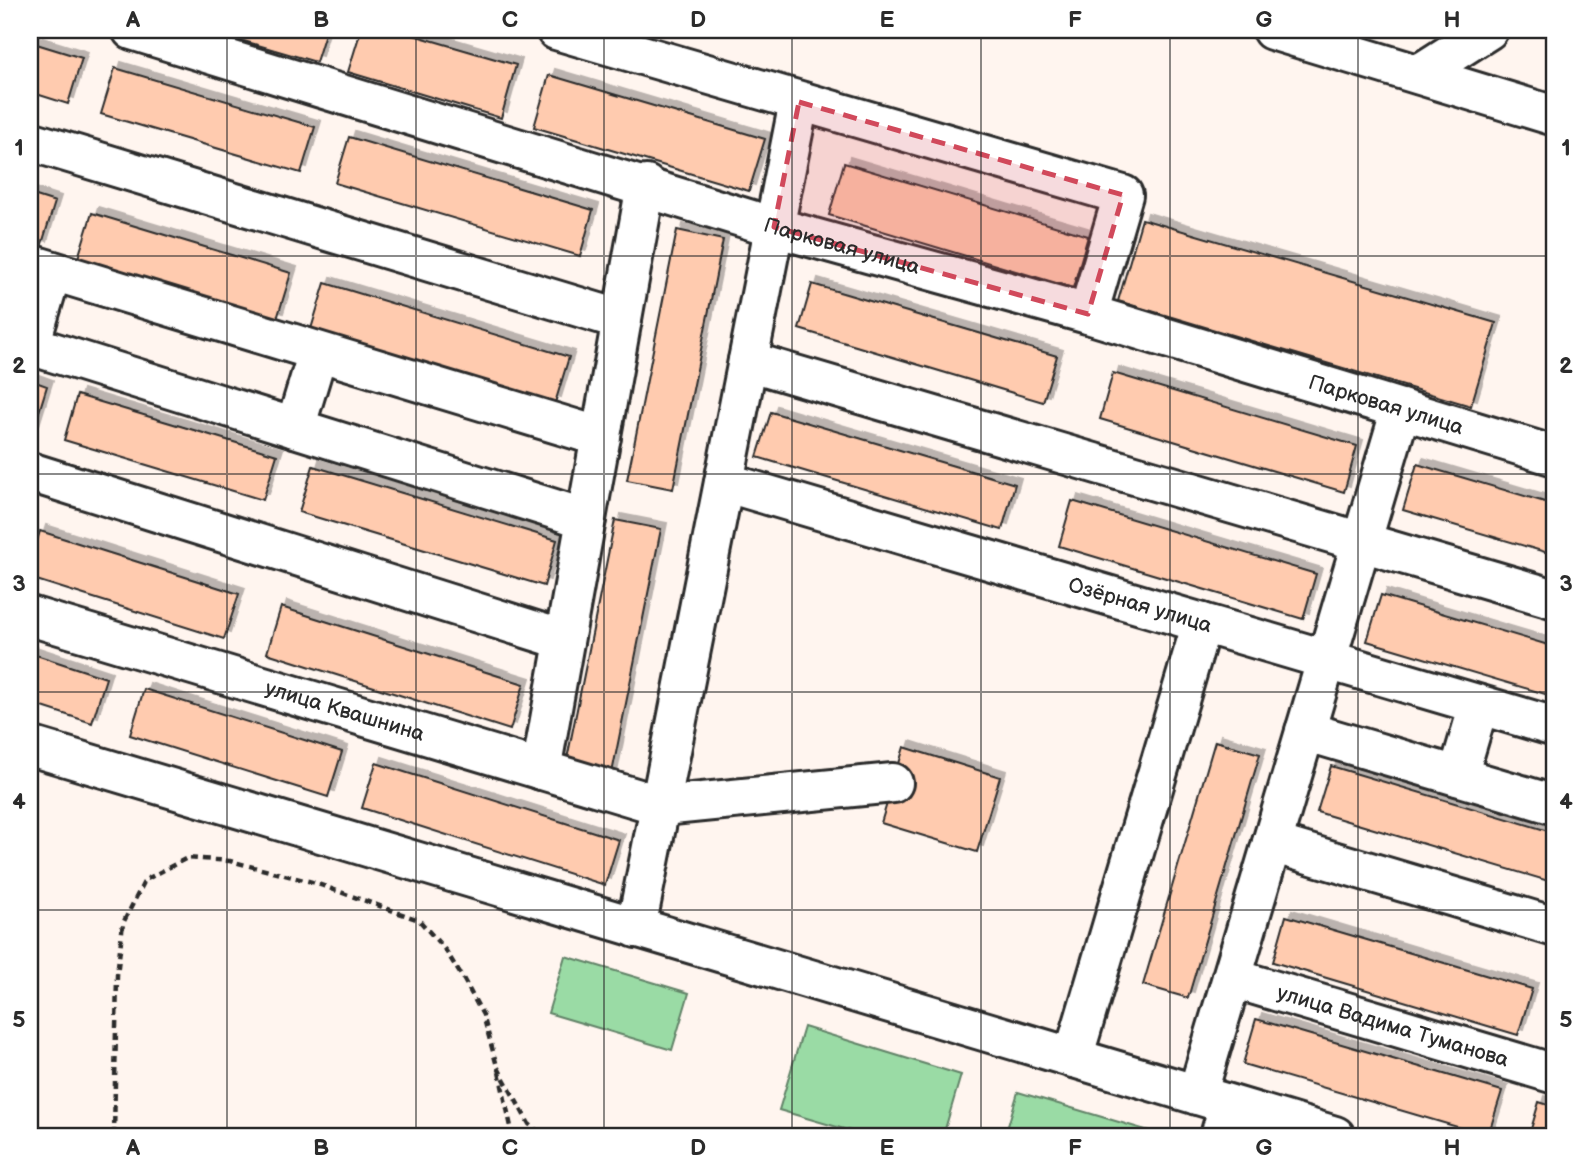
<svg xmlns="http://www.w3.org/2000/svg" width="1585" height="1166" viewBox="0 0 1585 1166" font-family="'Balsamiq Sans',sans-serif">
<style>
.green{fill:#9adba5;stroke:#628368;stroke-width:2}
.building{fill:#ffcbaf;stroke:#2b2b2b;stroke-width:2;filter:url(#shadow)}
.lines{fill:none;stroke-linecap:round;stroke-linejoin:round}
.minor-casing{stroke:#2b2b2b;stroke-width:44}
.path{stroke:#2b2b2b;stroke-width:4.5;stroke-dasharray:7 5;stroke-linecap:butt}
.minor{stroke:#fff;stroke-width:38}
.marked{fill:#d1495b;fill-opacity:0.2;stroke:#d1495b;stroke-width:5;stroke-dasharray:14 9;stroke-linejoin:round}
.grid{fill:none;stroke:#2b2b2b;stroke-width:2;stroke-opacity:0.55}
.labels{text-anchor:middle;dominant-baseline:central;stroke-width:5;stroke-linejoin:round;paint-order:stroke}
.street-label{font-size:21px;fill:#2b2b2b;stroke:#fff}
.neatline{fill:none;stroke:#2b2b2b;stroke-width:2.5}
.grid-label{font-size:23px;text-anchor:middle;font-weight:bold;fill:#2b2b2b}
</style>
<defs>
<filter id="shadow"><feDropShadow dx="6" dy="-6" stdDeviation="0" flood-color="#0004"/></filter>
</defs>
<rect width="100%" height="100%" fill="#fff5ef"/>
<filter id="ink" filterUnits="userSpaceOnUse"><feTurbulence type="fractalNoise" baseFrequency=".0143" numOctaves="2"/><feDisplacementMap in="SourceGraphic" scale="14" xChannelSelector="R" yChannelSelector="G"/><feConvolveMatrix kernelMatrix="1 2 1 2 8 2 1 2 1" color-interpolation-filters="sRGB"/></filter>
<g filter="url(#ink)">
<path class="green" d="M 565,956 L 689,993 L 672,1050 L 548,1013 Z
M 804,1027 L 961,1075 L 943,1136 L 868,1136 L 779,1110 Z
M 1018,1092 L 1149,1131 L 1148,1136 L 1005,1136 Z"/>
<path class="building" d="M 206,30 L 326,30 L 316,62 Z
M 361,30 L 396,30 L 516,65 L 501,118 L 348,72 Z
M 30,42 L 82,58 L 68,104 L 30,92 Z
M 115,68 L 315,127 L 301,173 L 101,114 Z
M 549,75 L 765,139 L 749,191 L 534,127 Z
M 349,137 L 593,210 L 580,256 L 335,183 Z
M 844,163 L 1088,236 L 1073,288 L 829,215 Z
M 30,194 L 55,202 L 41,247 L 30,244 Z
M 92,213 L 291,273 L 277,319 L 78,258 Z
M 1142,219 L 1496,323 L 1471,406 L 1118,301 Z
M 677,230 L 723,240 L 673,489 L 627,480 Z
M 325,283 L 569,357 L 555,403 L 311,329 Z
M 812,284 L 1057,356 L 1043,402 L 799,329 Z
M 1113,373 L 1357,446 L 1344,492 L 1100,419 Z
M 30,380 L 47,386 L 33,431 L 30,430 Z
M 77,395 L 277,455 L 263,500 L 64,440 Z
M 771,412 L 1015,484 L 1002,530 L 757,457 Z
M 1417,464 L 1555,505 L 1555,555 L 1403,510 Z
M 313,466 L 557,540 L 544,586 L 299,512 Z
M 1072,501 L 1316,574 L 1303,619 L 1059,546 Z
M 615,520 L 661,529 L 611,778 L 565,769 Z
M 40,531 L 239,594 L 224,639 L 30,578 L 30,563 Z
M 1381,595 L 1555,647 L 1555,697 L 1367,641 Z
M 281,607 L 524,684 L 510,730 L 267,653 Z
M 30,653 L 106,678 L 92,723 L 30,703 Z
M 144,689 L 342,752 L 328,797 L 130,735 Z
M 1215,741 L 1260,754 L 1188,998 L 1143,985 Z
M 904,747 L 1000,777 L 977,852 L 881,823 Z
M 376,763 L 619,840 L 605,885 L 362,808 Z
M 1331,766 L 1555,833 L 1555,883 L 1317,812 Z
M 1286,916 L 1532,989 L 1518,1035 L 1273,962 Z
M 1256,1019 L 1502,1091 L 1488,1136 L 1243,1064 Z
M 1539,1102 L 1555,1107 L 1555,1136 L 1529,1136 Z"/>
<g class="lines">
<g class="minor-casing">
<g id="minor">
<path id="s1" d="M 132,30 L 774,227 L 1088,314 L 1555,456"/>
<path d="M 556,30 L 1123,195 L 1088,314"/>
<path d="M 1272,30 L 1555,116"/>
<path d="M 1419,74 L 1488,30"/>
<path d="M 30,141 L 622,320"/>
<path d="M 30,264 L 601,437"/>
<path d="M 30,345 L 586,519"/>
<path d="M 30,345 L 52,271"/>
<path d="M 748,361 L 1555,599"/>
<path d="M 295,428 L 318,352"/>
<path d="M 30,472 L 564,640"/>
<path id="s2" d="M 724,482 L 1555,727"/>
<path id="s3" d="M 30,616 L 662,806 L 893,783"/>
<path d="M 1305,731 L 1555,805"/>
<path d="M 30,746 L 1335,1136"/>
<path d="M 541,770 L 646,185"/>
<path d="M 1458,776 L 1479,705"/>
<path d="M 1272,843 L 1555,927"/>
<path d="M 636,928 L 799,102"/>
<path id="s4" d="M 1232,978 L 1555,1074"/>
<path d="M 1073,1058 L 1202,623"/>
<path d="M 1197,1095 L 1401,409"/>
<path d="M 1220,1136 L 1229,1105"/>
</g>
</g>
<path class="path" d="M 499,1072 L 513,1136
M 114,1136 L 117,975 L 123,923 L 145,880 L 187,858 L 230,861 L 312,882 L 419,920 L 446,951 L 464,980 L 483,1015 L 497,1066 L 529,1124 L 543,1136"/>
<use href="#minor" class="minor"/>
</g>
</g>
<path class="marked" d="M 799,102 L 1123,195 L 1088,314 L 774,227 Z"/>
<path class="grid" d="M 227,30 L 227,1136M 416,30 L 416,1136M 604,30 L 604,1136M 792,30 L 792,1136M 981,30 L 981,1136M 1170,30 L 1170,1136M 1358,30 L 1358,1136M 30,256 L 1555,256M 30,474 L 1555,474M 30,692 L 1555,692M 30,910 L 1555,910"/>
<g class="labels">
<g class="street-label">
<text stroke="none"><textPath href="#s1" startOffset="742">Парковая улица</textPath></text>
<text stroke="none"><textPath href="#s1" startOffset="1309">Парковая улица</textPath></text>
<text stroke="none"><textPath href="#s2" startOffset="434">Озёрная улица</textPath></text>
<text stroke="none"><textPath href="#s3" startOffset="329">улица Квашнина</textPath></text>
<text stroke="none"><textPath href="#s4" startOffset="168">улица Вадима Туманова</textPath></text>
</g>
</g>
<rect width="1585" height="1166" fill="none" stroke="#fff" stroke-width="77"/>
<rect x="38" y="38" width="1508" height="1090" class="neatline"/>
<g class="grid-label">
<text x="133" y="27">A</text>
<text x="321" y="27">B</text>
<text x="510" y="27">C</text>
<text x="698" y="27">D</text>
<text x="887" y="27">E</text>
<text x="1075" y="27">F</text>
<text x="1264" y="27">G</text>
<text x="1452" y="27">H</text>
<text x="19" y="155">1</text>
<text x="1566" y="155">1</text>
<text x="19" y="373">2</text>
<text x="1566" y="373">2</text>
<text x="19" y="591">3</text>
<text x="1566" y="591">3</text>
<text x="19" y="809">4</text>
<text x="1566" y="809">4</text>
<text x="19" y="1027">5</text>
<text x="1566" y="1027">5</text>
<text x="133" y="1155">A</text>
<text x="321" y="1155">B</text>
<text x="510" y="1155">C</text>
<text x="698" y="1155">D</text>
<text x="887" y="1155">E</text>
<text x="1075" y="1155">F</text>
<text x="1264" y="1155">G</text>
<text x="1452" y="1155">H</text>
</g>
</svg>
